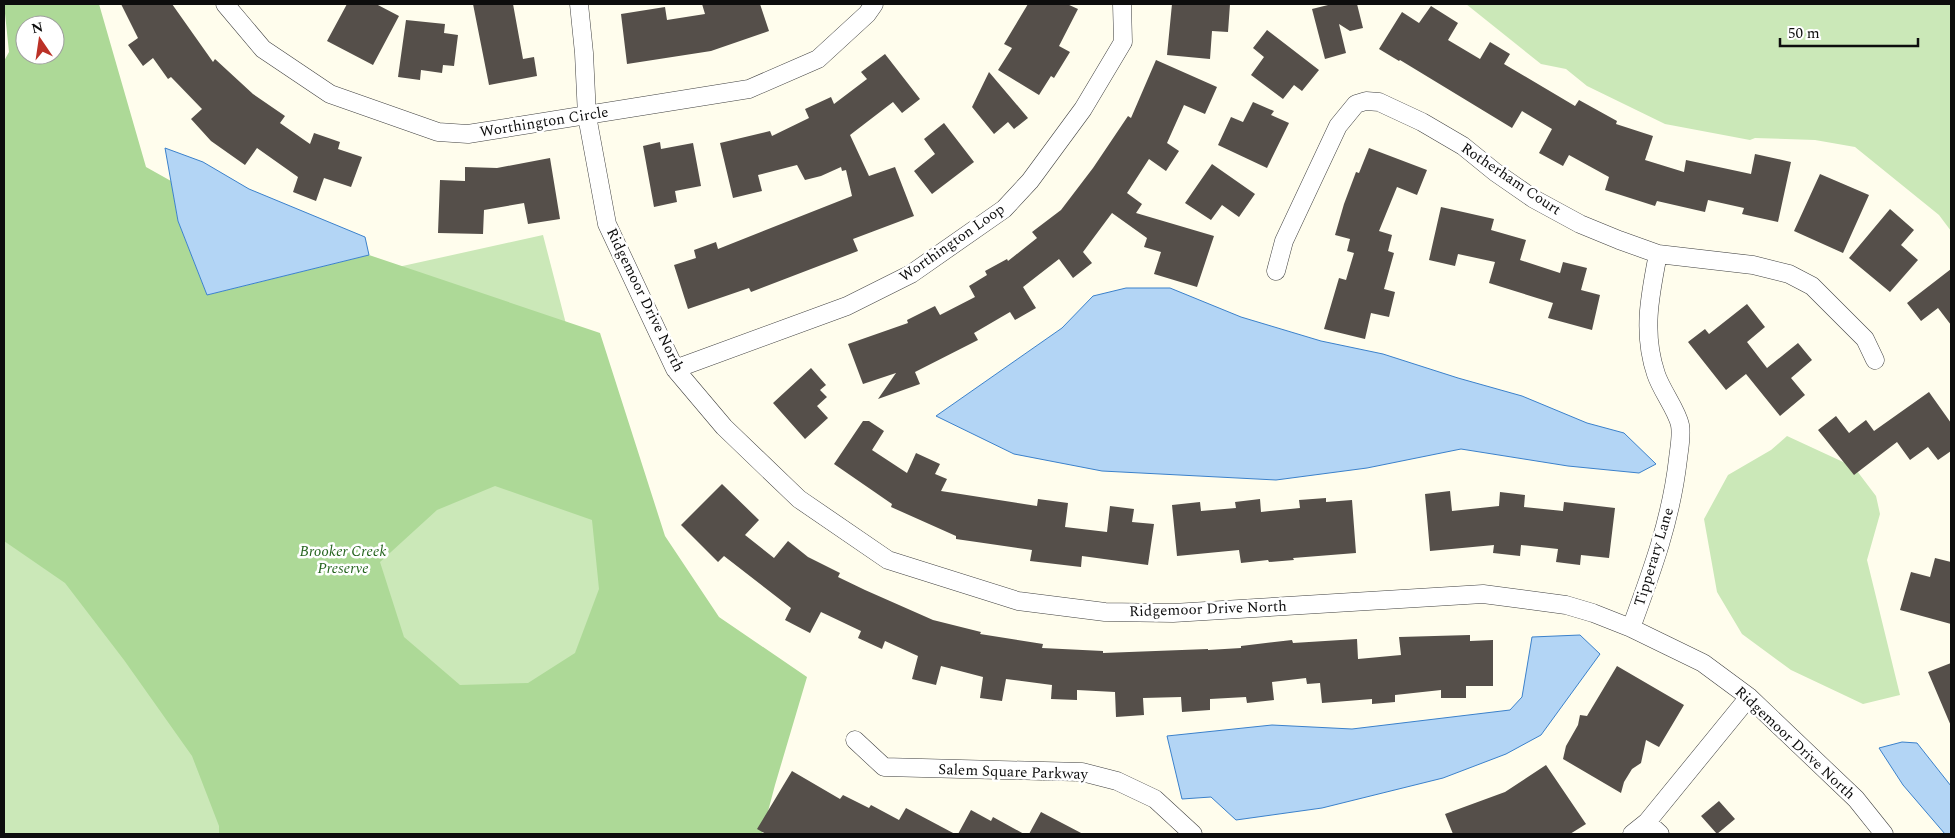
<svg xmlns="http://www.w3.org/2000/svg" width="1955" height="838" viewBox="0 0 1955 838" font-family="Spectral,serif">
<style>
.green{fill:#cbe8b8}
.forest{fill:#add997;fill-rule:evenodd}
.water{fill:#b3d5f5;stroke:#3b81cb}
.building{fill:#554f4a}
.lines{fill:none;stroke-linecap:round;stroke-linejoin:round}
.minor-casing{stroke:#404040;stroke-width:19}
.minor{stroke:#fff;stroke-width:18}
.labels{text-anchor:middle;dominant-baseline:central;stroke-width:5;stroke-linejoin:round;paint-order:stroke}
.street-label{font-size:15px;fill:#0d0d0d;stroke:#fff}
.park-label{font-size:15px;font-style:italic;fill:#25641e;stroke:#fff}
</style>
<rect width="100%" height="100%" fill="#fffded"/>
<path class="green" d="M 1466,4 L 1951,4 L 1951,231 L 1939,215 L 1855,147 L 1815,140 L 1755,138 L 1750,140 L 1665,124 L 1587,86 L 1566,69 L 1541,64 Z
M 543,235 L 698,834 L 4,834 L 4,354 Z
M 1787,436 L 1854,467 L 1876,496 L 1880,514 L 1867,560 L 1900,695 L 1863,704 L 1791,670 L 1742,634 L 1717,592 L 1704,519 L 1728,475 L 1771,450 Z"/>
<path class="forest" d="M 4,4 L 99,4 L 146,167 L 171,181 L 178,221 L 207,295 L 369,255 L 600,333 L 665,536 L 719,617 L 807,677 L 775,785 L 762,834 L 219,834 L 219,826 L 192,756 L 124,660 L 65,583 L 4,541 L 4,61 L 9,52 ZM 25,25 L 55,25 L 55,55 L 25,55 ZM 495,486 L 592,520 L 599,589 L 575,653 L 528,683 L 460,685 L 404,637 L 380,562 L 437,510 Z"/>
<path class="water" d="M 165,148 L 203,162 L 249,189 L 365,237 L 369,255 L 207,295 L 178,221 Z
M 1126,288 L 1170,288 L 1241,317 L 1321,341 L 1383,354 L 1458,378 L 1522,396 L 1587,423 L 1624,433 L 1656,464 L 1639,473 L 1568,466 L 1461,449 L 1367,468 L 1276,480 L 1102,471 L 1014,454 L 936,416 L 1062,328 L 1093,296 Z
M 1580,635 L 1600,654 L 1541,735 L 1506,754 L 1443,778 L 1322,808 L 1236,820 L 1211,797 L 1182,799 L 1167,736 L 1272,725 L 1352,729 L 1510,710 L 1522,697 L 1532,637 Z
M 1902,742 L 1917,743 L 1951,786 L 1951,834 L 1945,834 L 1903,785 L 1879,748 Z"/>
<path class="building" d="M 121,4 L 172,4 L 213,62 L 215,59 L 253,94 L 285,116 L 280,123 L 310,144 L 314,133 L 340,142 L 338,149 L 362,157 L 351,187 L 324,178 L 316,201 L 293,192 L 298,177 L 257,148 L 245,165 L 211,141 L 191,119 L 202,109 L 171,77 L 168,79 L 153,58 L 143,66 L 128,45 L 138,38 Z
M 347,4 L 376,4 L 399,16 L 373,65 L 327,41 Z
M 473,4 L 513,4 L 523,59 L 534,57 L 537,76 L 489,85 Z
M 702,4 L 760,4 L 769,31 L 711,51 L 627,64 L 621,14 L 665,7 L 667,20 L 705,14 Z
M 1028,4 L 1067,4 L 1078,9 L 1059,46 L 1070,52 L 1054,78 L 1051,76 L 1039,95 L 998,70 L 1012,48 L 1004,44 Z
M 1172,4 L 1230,4 L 1228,32 L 1212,31 L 1210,59 L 1167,55 Z
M 1332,4 L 1357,4 L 1363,28 L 1350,31 L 1339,24 L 1346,53 L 1325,59 L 1312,9 Z
M 1431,6 L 1458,23 L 1448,40 L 1480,59 L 1490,42 L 1510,54 L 1504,64 L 1575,106 L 1579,100 L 1617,121 L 1616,124 L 1653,136 L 1645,160 L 1684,172 L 1686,160 L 1751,174 L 1755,154 L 1791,162 L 1778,222 L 1742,214 L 1744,208 L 1708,200 L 1705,212 L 1657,201 L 1655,206 L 1605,190 L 1609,177 L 1569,155 L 1563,166 L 1539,153 L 1552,129 L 1522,111 L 1512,128 L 1400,60 L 1399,61 L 1379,49 L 1402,12 L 1419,23 Z
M 406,20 L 445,24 L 444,33 L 458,35 L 454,66 L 443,65 L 442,73 L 421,70 L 420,80 L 398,77 Z
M 1267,30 L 1319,70 L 1302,91 L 1294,85 L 1283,99 L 1251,75 L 1264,57 L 1253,48 Z
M 885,54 L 920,99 L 902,113 L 893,102 L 850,135 L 869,176 L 895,167 L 914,216 L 853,239 L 858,251 L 751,292 L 749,288 L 688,309 L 674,265 L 696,258 L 694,250 L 716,242 L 718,249 L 852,196 L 846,170 L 842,171 L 841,167 L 821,176 L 805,180 L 797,165 L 758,175 L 762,191 L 733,198 L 720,143 L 770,131 L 772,136 L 809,118 L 805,109 L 831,97 L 834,104 L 867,79 L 861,72 Z
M 1156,60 L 1217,87 L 1205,114 L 1184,105 L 1167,143 L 1179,151 L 1166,171 L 1149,159 L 1127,193 L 1142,204 L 1136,213 L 1214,236 L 1197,287 L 1154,274 L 1161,252 L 1144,247 L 1147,238 L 1112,213 L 1083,252 L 1092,263 L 1073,278 L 1059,259 L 1023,287 L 1036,308 L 1015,320 L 1010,312 L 974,333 L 978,340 L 915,372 L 920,384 L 878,399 L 896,373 L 863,384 L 848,344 L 908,323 L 907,320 L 935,306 L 940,315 L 975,297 L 969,286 L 987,275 L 985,271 L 1007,259 L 1008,261 L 1037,238 L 1032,232 L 1061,210 L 1093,168 L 1128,116 L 1131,118 Z
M 989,72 L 1028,118 L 1014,129 L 1008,122 L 994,134 L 972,107 Z
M 1253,102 L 1274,111 L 1271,115 L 1289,123 L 1267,168 L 1218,145 L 1231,117 L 1243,122 Z
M 944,123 L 974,162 L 932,194 L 914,171 L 935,154 L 924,139 Z
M 660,142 L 661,149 L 693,143 L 701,186 L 675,191 L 677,202 L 654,207 L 643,146 Z
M 1369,148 L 1427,170 L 1417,195 L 1397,187 L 1379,231 L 1392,235 L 1388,251 L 1394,253 L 1384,289 L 1395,292 L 1389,317 L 1371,313 L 1365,339 L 1324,329 L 1339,278 L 1346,280 L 1354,253 L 1347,251 L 1350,239 L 1335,235 L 1344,204 L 1356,172 L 1359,173 Z
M 550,158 L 560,219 L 528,224 L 524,203 L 484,210 L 483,234 L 438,233 L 440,180 L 465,181 L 465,167 L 497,168 Z
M 1212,164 L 1255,194 L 1239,217 L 1222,205 L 1211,220 L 1185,203 Z
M 1820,174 L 1869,195 L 1843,253 L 1794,231 Z
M 1441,207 L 1494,219 L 1491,230 L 1526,240 L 1520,260 L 1560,273 L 1563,262 L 1587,268 L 1581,290 L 1600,295 L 1592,330 L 1548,318 L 1553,303 L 1489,283 L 1495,262 L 1458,254 L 1455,266 L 1429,260 Z
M 1890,209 L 1914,230 L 1901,245 L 1918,260 L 1890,292 L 1849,258 Z
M 1951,269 L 1951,325 L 1938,308 L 1921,321 L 1907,303 Z
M 1747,304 L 1765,327 L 1747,342 L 1767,368 L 1798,343 L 1812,360 L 1791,378 L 1805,395 L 1780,416 L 1746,374 L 1726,390 L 1688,342 L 1705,329 L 1709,334 Z
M 811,368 L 826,385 L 820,390 L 827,397 L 817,406 L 828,418 L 805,439 L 773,403 Z
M 1929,392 L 1951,423 L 1951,451 L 1938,460 L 1928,447 L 1910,460 L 1897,442 L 1854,475 L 1818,430 L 1836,416 L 1849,433 L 1866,420 L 1874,431 Z
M 863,421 L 869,421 L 884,431 L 872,450 L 907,473 L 916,453 L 940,464 L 935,474 L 947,479 L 941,491 L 1037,506 L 1038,499 L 1068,503 L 1065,527 L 1107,532 L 1110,506 L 1134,509 L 1132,522 L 1154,524 L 1148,565 L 1082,556 L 1081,567 L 1030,561 L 1032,550 L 956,539 L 956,536 L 891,507 L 892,504 L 834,464 Z
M 722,484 L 759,520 L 745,535 L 774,558 L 788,541 L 808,557 L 840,573 L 838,577 L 865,590 L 933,620 L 981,632 L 980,634 L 1043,644 L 1042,648 L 1103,651 L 1103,653 L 1208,649 L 1208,650 L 1241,648 L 1241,646 L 1292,640 L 1293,643 L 1357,639 L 1358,659 L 1401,655 L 1399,637 L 1470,635 L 1470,641 L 1493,640 L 1493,686 L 1466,686 L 1466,698 L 1441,698 L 1441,690 L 1395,695 L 1395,702 L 1372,704 L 1372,699 L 1322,703 L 1320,683 L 1307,684 L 1306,678 L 1272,682 L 1274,700 L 1247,703 L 1246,697 L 1210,699 L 1210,710 L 1182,712 L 1181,697 L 1143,698 L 1144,715 L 1116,717 L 1115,692 L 1077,690 L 1077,700 L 1051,699 L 1052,685 L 1006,679 L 1002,701 L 980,698 L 983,677 L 941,666 L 936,685 L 912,679 L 918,656 L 885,641 L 882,649 L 858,638 L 861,631 L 821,612 L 810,633 L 785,620 L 791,608 L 724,556 L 718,562 L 681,525 Z
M 1450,491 L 1452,511 L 1499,506 L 1500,492 L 1525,495 L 1524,507 L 1563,511 L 1564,502 L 1615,508 L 1609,558 L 1581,555 L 1580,565 L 1556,562 L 1558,549 L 1521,545 L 1520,556 L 1493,553 L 1494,545 L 1430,551 L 1425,494 Z
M 1326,498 L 1326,502 L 1352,500 L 1356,553 L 1293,558 L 1294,560 L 1269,562 L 1268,560 L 1241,563 L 1239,550 L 1177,556 L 1172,505 L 1200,502 L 1201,511 L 1236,508 L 1235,502 L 1260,499 L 1261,512 L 1300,508 L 1299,500 Z
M 1935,558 L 1951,562 L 1951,624 L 1900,610 L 1911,572 L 1930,577 Z
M 1951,663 L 1951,726 L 1928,672 Z
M 1617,666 L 1684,705 L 1659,747 L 1646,740 L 1641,763 L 1632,769 L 1624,782 L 1621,793 L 1563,759 L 1566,746 L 1578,725 L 1580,715 L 1587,716 Z
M 1546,765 L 1586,824 L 1570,834 L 1453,834 L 1445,814 L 1505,792 Z
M 792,771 L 840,799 L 843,795 L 869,808 L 871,805 L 899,820 L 906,808 L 955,834 L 766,834 L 757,829 Z
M 1719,801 L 1735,819 L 1717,834 L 1701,816 Z
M 971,810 L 991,821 L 993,817 L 1024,834 L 958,834 Z
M 1041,812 L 1083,834 L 1029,834 Z"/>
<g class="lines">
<g class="minor-casing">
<path id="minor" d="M 225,4 L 263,49 L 330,94 L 438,132 L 468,134 L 749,89 L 818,59 L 867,14 L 874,4
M 579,4 L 584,53 L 587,116 L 607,224 L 675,369 L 724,427 L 799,499 L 888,560 L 1018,601 L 1105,612 L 1173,613 L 1483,594 L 1566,605 L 1593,613 L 1631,628 L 1703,663 L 1749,697 L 1856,799 L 1884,834
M 1276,271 L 1284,241 L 1338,126 L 1356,104 L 1366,101 L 1379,102 L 1422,122 L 1463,146 L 1495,172 L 1534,199 L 1580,224 L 1619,240 L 1658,254 L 1753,265 L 1789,274 L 1812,286 L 1865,339 L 1875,360
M 675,369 L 847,306 L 911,274 L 1004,209 L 1030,181 L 1083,109 L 1123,42 L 1122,4
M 1631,628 C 1652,571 1671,520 1678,459 C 1679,449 1682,436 1680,425 C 1677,410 1661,390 1656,374 C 1642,333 1650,295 1658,254
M 855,740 L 884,767 L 1082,772 L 1117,781 L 1155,799 L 1193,834
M 1647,822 L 1660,834
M 1632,834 L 1647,822 L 1749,697"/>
</g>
<use href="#minor" class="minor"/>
</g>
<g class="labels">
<g class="street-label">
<text transform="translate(544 122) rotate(-9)">Worthington Circle</text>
<text transform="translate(1511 179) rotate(34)">Rotherham Court</text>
<text transform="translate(952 243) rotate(-35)">Worthington Loop</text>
<text transform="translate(645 300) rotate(64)">Ridgemoor Drive North</text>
<text transform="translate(1654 557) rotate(-73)">Tipperary Lane</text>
<text transform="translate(1208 609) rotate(-2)">Ridgemoor Drive North</text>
<text transform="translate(1795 743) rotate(43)">Ridgemoor Drive North</text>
<text transform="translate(1013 772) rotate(2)">Salem Square Parkway</text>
</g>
<g class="park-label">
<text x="343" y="551">Brooker Creek<tspan x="343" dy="17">Preserve</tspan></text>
</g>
</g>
<rect width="1955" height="838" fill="none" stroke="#0d0d0d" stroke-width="10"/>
<g transform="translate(40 40) rotate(347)"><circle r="24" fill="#ffffff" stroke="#9e9e9e"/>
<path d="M0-4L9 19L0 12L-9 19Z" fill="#bb3127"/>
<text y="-8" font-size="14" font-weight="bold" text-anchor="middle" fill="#0d0d0d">N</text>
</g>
<path d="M1780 38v8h138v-8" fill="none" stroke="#0d0d0d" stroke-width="2.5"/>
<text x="1788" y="38" font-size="15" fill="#0d0d0d" stroke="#ffffff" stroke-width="4" paint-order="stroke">50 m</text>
</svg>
